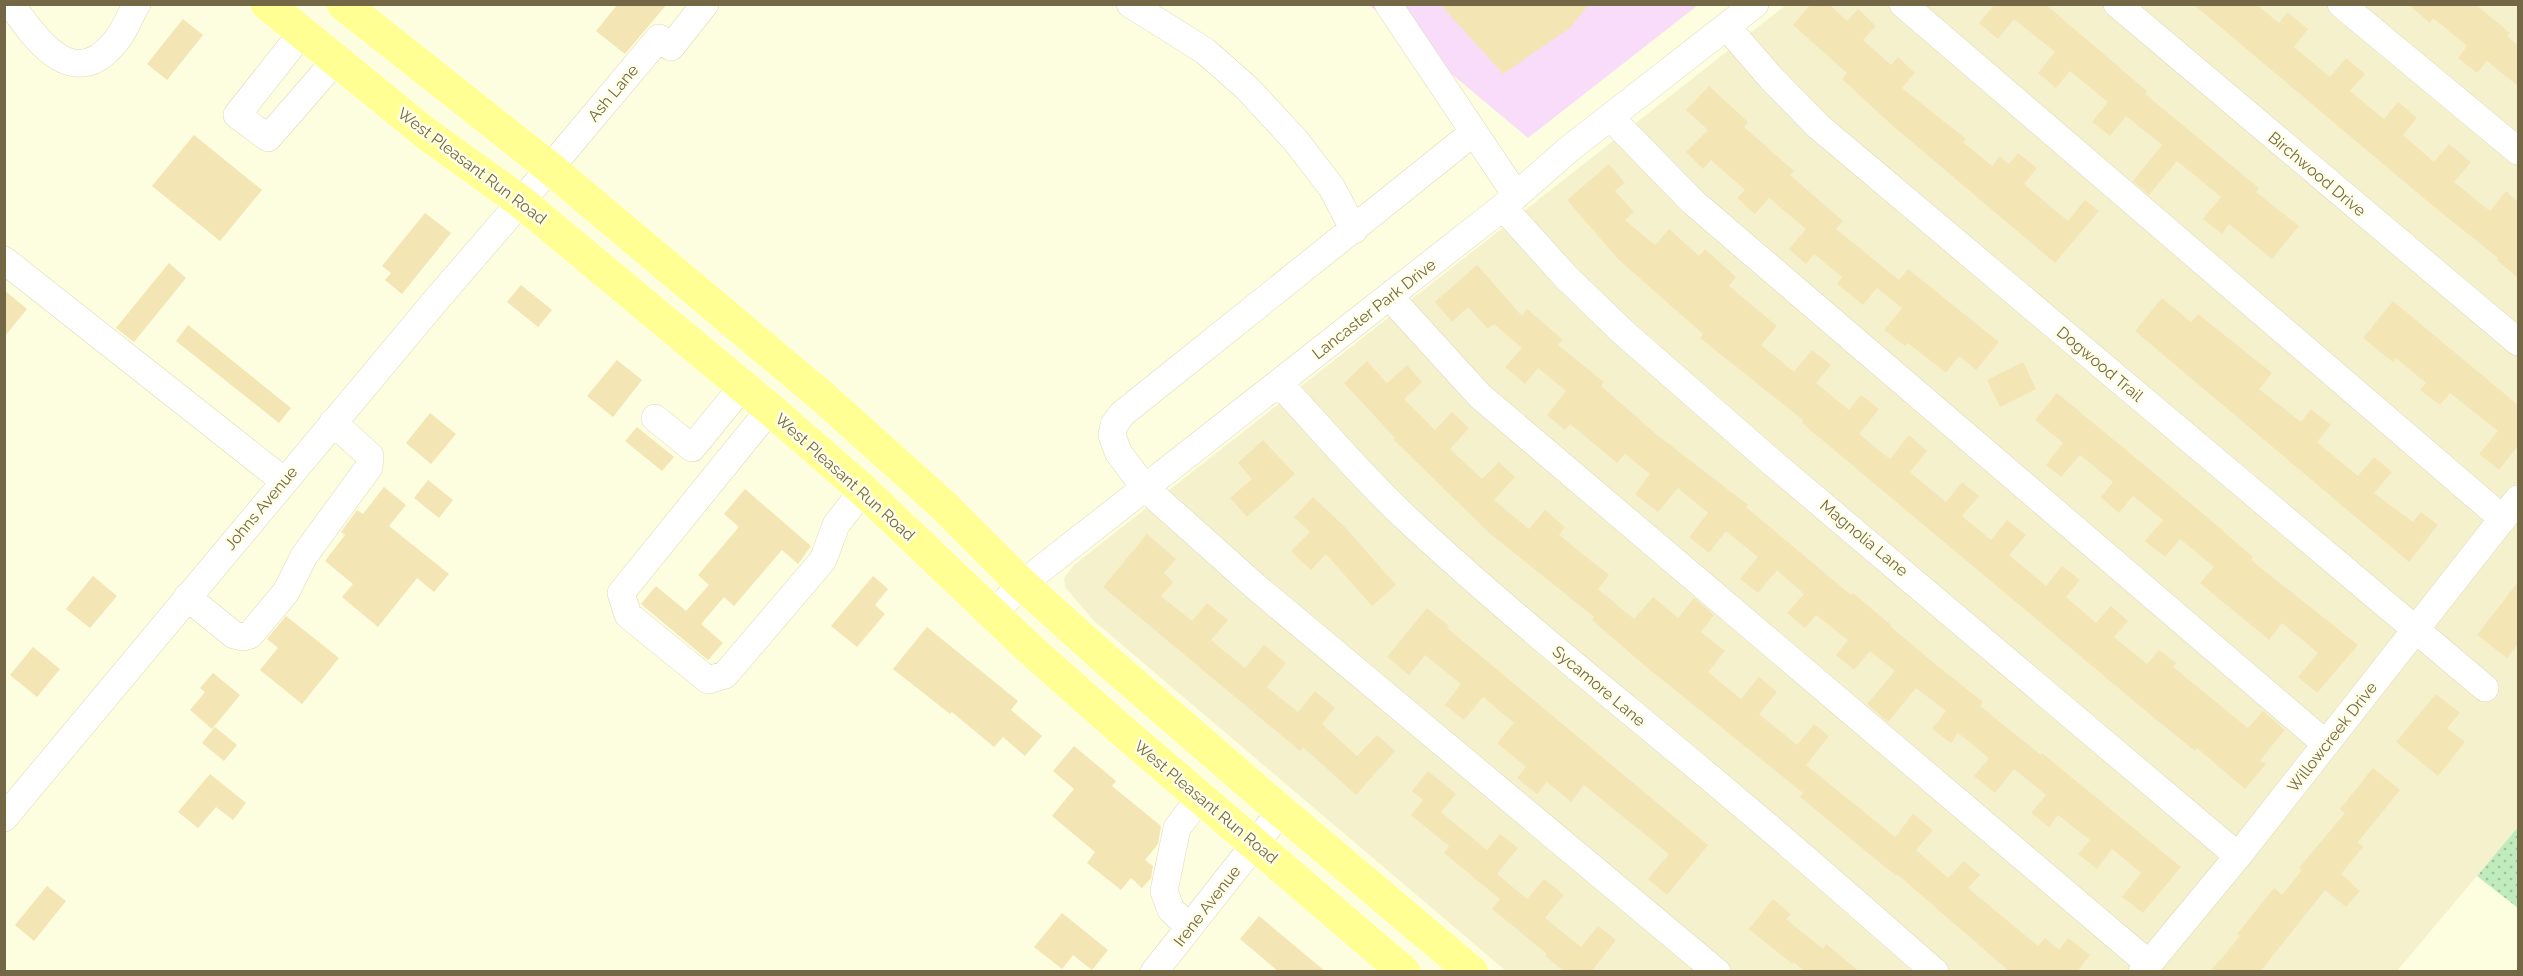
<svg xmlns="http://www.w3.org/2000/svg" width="2523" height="976" viewBox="0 0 2523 976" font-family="Raleway,sans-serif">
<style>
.residential{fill:#f5f1cd}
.education{fill:#f9dcf9}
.park{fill:url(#park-dots)}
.building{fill:#f4e5b5}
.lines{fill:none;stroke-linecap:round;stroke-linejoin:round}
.minor-casing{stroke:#ded9b8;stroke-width:28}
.major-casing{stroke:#fff;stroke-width:34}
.minor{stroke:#fff;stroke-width:27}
.major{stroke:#ffff94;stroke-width:33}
.labels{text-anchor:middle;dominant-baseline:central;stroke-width:5;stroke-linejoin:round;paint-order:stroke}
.street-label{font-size:16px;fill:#746746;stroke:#fffee6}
</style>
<defs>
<pattern id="park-dots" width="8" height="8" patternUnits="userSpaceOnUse" patternTransform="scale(1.5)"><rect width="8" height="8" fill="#bfebbd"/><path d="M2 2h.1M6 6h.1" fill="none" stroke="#a0c29b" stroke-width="1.8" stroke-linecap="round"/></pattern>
</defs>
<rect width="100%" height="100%" fill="#fdfddf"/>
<path class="residential" d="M 1786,5 L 2518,5 L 2518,827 L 2397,971 L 1506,971 L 1094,621 L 1065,587 L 1064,578 L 1074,565 Z"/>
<path class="education" d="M 1369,5 L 1698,5 L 1528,138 Z"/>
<path class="park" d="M 2518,827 L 2518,908 L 2477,876 Z"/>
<path class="building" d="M 618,4 L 667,4 L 625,54 L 596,31 Z
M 1440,4 L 1589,4 L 1570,28 L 1503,74 Z
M 1811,4 L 1829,4 L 1847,21 L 1858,9 L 1876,26 L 1863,40 L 1891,65 L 1898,57 L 1915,73 L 1902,88 L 1966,139 L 1963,142 L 1992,166 L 2000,156 L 2009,164 L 2018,153 L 2037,168 L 2024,184 L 2068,221 L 2085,200 L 2099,211 L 2055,263 L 1893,126 L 1842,79 L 1847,73 L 1793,25 Z
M 1995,4 L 2045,4 L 2147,91 L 2145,94 L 2259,188 L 2256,192 L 2299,226 L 2272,259 L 2229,224 L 2222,234 L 2203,219 L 2221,197 L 2177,161 L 2149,195 L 2133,181 L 2162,145 L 2126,116 L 2110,136 L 2092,122 L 2108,102 L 2070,71 L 2056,88 L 2038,73 L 2055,52 L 2014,19 L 1998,39 L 1979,23 Z
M 2193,4 L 2256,4 L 2279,23 L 2287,12 L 2308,29 L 2294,47 L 2330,77 L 2346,58 L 2365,74 L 2350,91 L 2384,119 L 2398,102 L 2417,118 L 2403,135 L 2434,162 L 2449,144 L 2471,162 L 2454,182 L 2490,211 L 2506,191 L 2518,202 L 2518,278 L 2497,260 L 2498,258 L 2433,206 Z
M 2408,4 L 2475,4 L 2510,33 L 2507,36 L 2518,45 L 2518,86 L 2487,61 L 2477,73 L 2458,58 L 2467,46 L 2433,18 L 2430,23 Z
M 183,19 L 203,35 L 167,80 L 147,64 Z
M 1709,86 L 1748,122 L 1744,127 L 1794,171 L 1790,175 L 1843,221 L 1836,229 L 1899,280 L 1908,269 L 1999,342 L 1976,370 L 1959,356 L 1946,373 L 1908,343 L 1905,346 L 1884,330 L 1902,308 L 1877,288 L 1863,305 L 1837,284 L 1842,277 L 1814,254 L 1806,264 L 1789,249 L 1806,229 L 1769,198 L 1755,214 L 1737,198 L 1745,190 L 1711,160 L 1703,169 L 1686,152 L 1708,130 L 1686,110 Z
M 194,135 L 262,190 L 220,241 L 152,186 Z
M 1609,164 L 1625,183 L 1615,191 L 1634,212 L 1625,220 L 1655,245 L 1669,229 L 1699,256 L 1705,249 L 1736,277 L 1729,286 L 1777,326 L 1761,345 L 1794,372 L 1812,350 L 1831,365 L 1816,383 L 1849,410 L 1861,395 L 1879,409 L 1859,434 L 1890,459 L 1909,435 L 1927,451 L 1910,472 L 1946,502 L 1962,482 L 1979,496 L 1962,516 L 1991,540 L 2007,520 L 2026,535 L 2009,555 L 2046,586 L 2062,566 L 2080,580 L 2066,597 L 2096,623 L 2111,606 L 2128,621 L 2114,637 L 2147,664 L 2159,650 L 2176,663 L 2173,667 L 2248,728 L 2263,711 L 2285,730 L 2260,760 L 2266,764 L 2245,789 L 2197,748 L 2195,751 L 2153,717 L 1802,423 L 1803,420 L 1700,338 L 1703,334 L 1618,259 L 1567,200 Z
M 425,213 L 451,233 L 402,294 L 385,280 L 391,273 L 382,266 Z
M 169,263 L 186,278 L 134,342 L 116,328 Z
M 1477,265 L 1522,316 L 1527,309 L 1563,340 L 1558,345 L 1604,382 L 1601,386 L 1656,434 L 1748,505 L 1746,507 L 1851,595 L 1853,593 L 1891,625 L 1890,626 L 1935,664 L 1983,702 L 1980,706 L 2041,755 L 2042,753 L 2181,867 L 2143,913 L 2122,897 L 2141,873 L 2112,849 L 2097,869 L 2078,854 L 2090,840 L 2058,815 L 2049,827 L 2031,813 L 2046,795 L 2014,769 L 1995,793 L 1974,776 L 1989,758 L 1958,733 L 1951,743 L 1932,729 L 1946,711 L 1916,688 L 1888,722 L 1867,704 L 1895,671 L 1870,651 L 1854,670 L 1836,655 L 1848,640 L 1816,615 L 1805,628 L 1787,613 L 1804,594 L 1777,570 L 1758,593 L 1740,579 L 1758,557 L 1726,531 L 1709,553 L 1689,537 L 1708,513 L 1678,488 L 1658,512 L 1635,494 L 1650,474 L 1625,454 L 1617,463 L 1570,424 L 1565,430 L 1547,415 L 1566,391 L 1538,368 L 1525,384 L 1505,367 L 1522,348 L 1494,324 L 1488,329 L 1468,307 L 1452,322 L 1435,302 Z
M 521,285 L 552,310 L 538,327 L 507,302 Z
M 4,290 L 27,309 L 4,337 Z
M 2162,298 L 2191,322 L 2198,314 L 2272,373 L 2259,389 L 2301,422 L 2311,409 L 2331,425 L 2317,442 L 2358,476 L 2374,457 L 2392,472 L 2374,493 L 2413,522 L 2421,512 L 2438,525 L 2409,562 L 2135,331 Z
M 2393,301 L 2518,405 L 2518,446 L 2499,470 L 2479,454 L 2498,431 L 2450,393 L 2440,405 L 2420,390 L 2426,383 L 2396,358 L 2393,362 L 2363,338 Z
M 188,325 L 291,408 L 279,423 L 176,341 Z
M 617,360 L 642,380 L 613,417 L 587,396 Z
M 1367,361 L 1387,383 L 1407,365 L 1422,382 L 1404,399 L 1435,430 L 1452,412 L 1469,428 L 1450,449 L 1482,479 L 1499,462 L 1515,477 L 1494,500 L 1529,529 L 1545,510 L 1565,527 L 1559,535 L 1609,575 L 1598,589 L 1634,619 L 1653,597 L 1678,618 L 1694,598 L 1714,615 L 1701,632 L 1725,651 L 1708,672 L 1741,699 L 1759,677 L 1777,692 L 1759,714 L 1797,745 L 1814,724 L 1829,736 L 1806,765 L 1895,837 L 1913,814 L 1933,830 L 1916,850 L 1948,878 L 1964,861 L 1980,875 L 1968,888 L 2038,946 L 2045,938 L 2059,950 L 2068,938 L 2090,955 L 2077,972 L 2010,972 L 1897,874 L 1896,876 L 1800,797 L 1803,793 L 1644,665 L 1592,620 L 1594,617 L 1488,532 L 1394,440 L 1395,438 L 1344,383 Z
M 2023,362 L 2036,389 L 2000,407 L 1987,380 Z
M 2057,393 L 2201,512 L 2253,557 L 2251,560 L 2358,645 L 2317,693 L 2298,677 L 2318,653 L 2282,623 L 2269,640 L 2240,616 L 2200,583 L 2214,567 L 2180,539 L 2165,557 L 2145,541 L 2163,520 L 2133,496 L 2119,513 L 2101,497 L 2113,482 L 2080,455 L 2061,477 L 2046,465 L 2063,443 L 2035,420 Z
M 430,413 L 456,434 L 431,464 L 406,443 Z
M 637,427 L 674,457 L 662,471 L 625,441 Z
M 1263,440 L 1295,474 L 1247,517 L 1230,498 L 1252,479 L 1238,463 Z
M 428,480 L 453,500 L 439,518 L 414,498 Z
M 384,487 L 406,505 L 389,526 L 449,574 L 434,592 L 417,578 L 378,627 L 342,597 L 353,584 L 325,561 L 345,535 L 341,532 L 357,510 L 363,514 Z
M 745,489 L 811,546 L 798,564 L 782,550 L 734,606 L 724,597 L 701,624 L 723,643 L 708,660 L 641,604 L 656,586 L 686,611 L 709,585 L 698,575 L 739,527 L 724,514 Z
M 1313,497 L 1345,527 L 1396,585 L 1372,606 L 1326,554 L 1311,570 L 1291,551 L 1310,532 L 1294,517 Z
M 1147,534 L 1176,559 L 1164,573 L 1173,582 L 1161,596 L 1192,621 L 1207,603 L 1228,620 L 1211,640 L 1245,668 L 1264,645 L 1286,663 L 1267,687 L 1298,712 L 1315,691 L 1335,708 L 1322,724 L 1357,756 L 1377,735 L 1395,751 L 1356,795 L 1303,747 L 1300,751 L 1103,587 Z
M 93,576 L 117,596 L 90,628 L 66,609 Z
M 873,576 L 888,589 L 875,605 L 885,614 L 857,647 L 831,626 Z
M 2518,582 L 2518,644 L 2507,658 L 2477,635 Z
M 1427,608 L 1449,626 L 1447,628 L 1708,845 L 1667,895 L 1648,879 L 1669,854 L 1584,785 L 1571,802 L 1547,782 L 1537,794 L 1517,778 L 1526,767 L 1497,743 L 1514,723 L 1483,697 L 1464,720 L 1445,705 L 1461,684 L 1425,655 L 1409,675 L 1387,657 Z
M 286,616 L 339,658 L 302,704 L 260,670 L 278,648 L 267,639 Z
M 927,627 L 1018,701 L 1011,710 L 1042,736 L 1025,756 L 1003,737 L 994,747 L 952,712 L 950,714 L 893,669 Z
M 33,647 L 60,669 L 37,697 L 10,675 Z
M 213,673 L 240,695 L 212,729 L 190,710 L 205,692 L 200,688 Z
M 2436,694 L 2460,713 L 2447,728 L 2465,742 L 2438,776 L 2396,742 Z
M 215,727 L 237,745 L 224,761 L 202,743 Z
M 1074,746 L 1116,781 L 1112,786 L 1161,826 L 1158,844 L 1145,860 L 1153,866 L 1151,878 L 1142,888 L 1131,878 L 1121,890 L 1087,863 L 1095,852 L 1052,816 L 1074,789 L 1053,771 Z
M 2373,768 L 2400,790 L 2358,842 L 2363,847 L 2341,874 L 2360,891 L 2346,907 L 2325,890 L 2260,972 L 2210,972 L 2240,936 L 2237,934 L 2274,888 L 2282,895 L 2302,870 L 2299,868 L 2345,813 L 2340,809 Z
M 1428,771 L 1456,794 L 1441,812 L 1487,850 L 1500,834 L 1518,848 L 1497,874 L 1527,899 L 1544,879 L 1564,895 L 1545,918 L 1581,947 L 1598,926 L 1616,940 L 1591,972 L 1565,972 L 1545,956 L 1547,954 L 1492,909 L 1500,899 L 1444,853 L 1449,846 L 1411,815 L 1423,800 L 1412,791 Z
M 210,774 L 246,803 L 233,820 L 216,807 L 198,828 L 178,812 Z
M 47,886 L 66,901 L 34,941 L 15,925 Z
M 1773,899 L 1791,914 L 1786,919 L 1823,949 L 1826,944 L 1860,972 L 1805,972 L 1794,962 L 1792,964 L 1749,929 Z
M 1062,913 L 1108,950 L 1092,970 L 1073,955 L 1062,969 L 1034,947 Z
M 1259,916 L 1326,972 L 1279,972 L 1240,939 Z"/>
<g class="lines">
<g class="minor-casing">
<path id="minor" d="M 11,4 C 39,45 77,95 119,37 C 126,27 130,15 137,4
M 1130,4 L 1205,51 L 1248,89 L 1296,141 L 1332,188 L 1354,230
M 1388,4 L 1516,195
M 1903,4 L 2503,519
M 2117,4 L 2518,342
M 2341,4 L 2518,151
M 1727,27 L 1771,78 L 1818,126 L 2485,688
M 301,34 L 237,115 L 268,138 L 335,61
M 1610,117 L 1693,202 L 2326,744
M 1474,132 L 1122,414 L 1114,425 L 1112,435 L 1118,452 L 1144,487 L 1256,587 L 1717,972
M 1503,207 L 1566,277 L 1624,333 L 1774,464 L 2238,856
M 4,260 L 284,481
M 1389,296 L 1480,396 L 2149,964
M 1279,383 C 1321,428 1361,476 1406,518 C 1513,618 1628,708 1740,803 C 1806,858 1870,915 1935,972
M 770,409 L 621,593 L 628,615 L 708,680 L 725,675 L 823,560 L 836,525 L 863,490
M 655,418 L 692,448 L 742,387
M 187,597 L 234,635 L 243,637 L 250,635 L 286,592 L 304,556 L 369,467 L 370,456 L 333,422
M 993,614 L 1022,584 L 1503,207 L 1569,149 L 1755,4
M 4,818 L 437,299 L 550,168 L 659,38 L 671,47 L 705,4
M 1190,927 L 1171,910 L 1164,891 L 1177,828 L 1200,798
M 1154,972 L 1281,811
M 2142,972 L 2238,856 L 2518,499"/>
</g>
<g class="major-casing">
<path id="major" d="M 267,4 L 428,135 L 520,201 L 770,409 L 863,490 L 1030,649 L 1118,727 L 1404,972
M 343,4 L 550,168 L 824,398 L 942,504 L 1022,584 L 1111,664 L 1281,811 L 1472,972"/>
</g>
<use href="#minor" class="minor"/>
<use href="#major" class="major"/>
</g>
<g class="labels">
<g class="street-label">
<text transform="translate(613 93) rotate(-50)">Ash Lane</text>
<text transform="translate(472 166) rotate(37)">West Pleasant Run Road</text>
<text transform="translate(2317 174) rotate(40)">Birchwood Drive</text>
<text transform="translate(1374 309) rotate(-38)">Lancaster Park Drive</text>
<text transform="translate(2100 364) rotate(40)">Dogwood Trail</text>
<text transform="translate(845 477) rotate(42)">West Pleasant Run Road</text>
<text transform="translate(261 508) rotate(-50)">Johns Avenue</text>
<text transform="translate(1864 538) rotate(40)">Magnolia Lane</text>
<text transform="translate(1599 686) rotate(40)">Sycamore Lane</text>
<text transform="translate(2332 737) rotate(-52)">Willowcreek Drive</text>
<text transform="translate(1206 802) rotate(40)">West Pleasant Run Road</text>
<text transform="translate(1207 906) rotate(-52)">Irene Avenue</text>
</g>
</g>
<rect width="2523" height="976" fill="none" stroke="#746746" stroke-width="12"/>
</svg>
